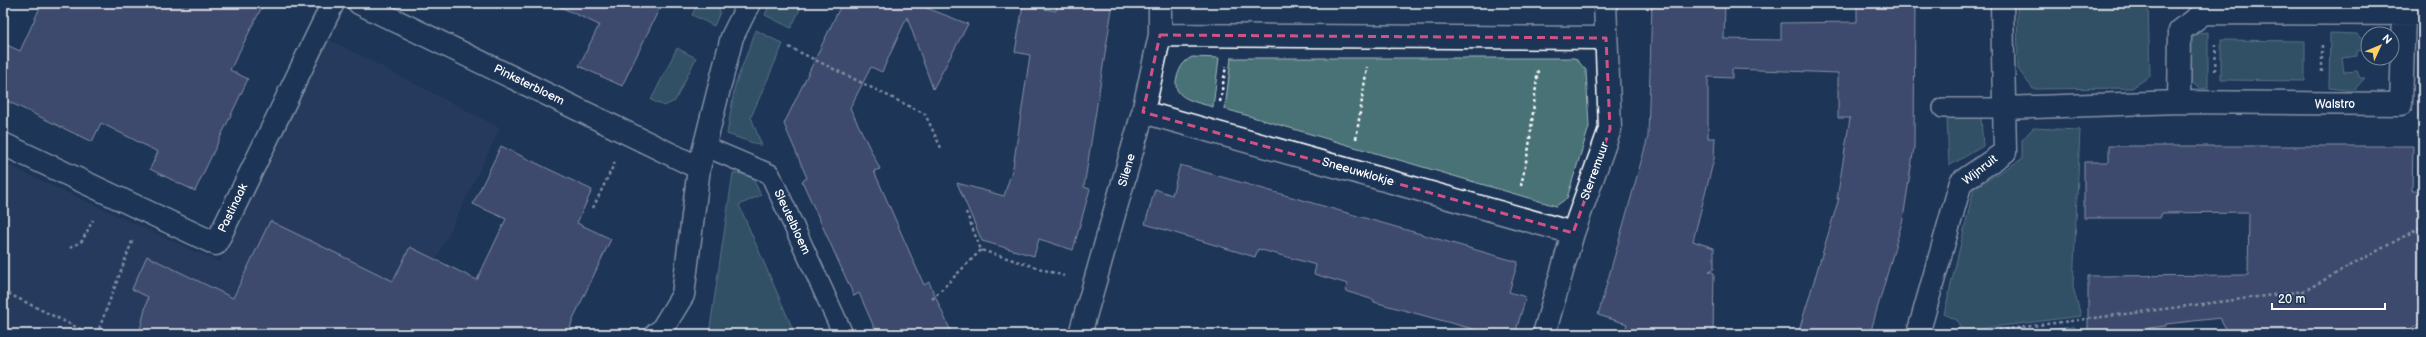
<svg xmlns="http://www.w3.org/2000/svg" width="2426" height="337" viewBox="0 0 2426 337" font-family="'Balsamiq Sans',sans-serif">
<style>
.built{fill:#334365}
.green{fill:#497277;stroke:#a4b8bb}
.building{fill:#656587;stroke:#fff}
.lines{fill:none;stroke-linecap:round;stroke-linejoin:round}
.lane-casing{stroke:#fff;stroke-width:22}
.street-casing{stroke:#fff;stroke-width:25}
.secondary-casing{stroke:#fff;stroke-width:25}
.path{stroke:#fff;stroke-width:2.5;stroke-dasharray:3 3;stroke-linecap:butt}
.lane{stroke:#1d3557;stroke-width:19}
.street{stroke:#1d3557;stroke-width:22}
.secondary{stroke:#1d3557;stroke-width:22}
.marked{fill:none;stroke:#d15284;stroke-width:3;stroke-dasharray:8 5;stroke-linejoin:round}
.labels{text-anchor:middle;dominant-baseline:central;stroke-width:4;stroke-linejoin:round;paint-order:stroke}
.street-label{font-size:12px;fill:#fff;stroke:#1d3557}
</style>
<rect width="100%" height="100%" fill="#1d3557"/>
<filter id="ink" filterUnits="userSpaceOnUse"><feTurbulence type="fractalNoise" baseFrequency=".025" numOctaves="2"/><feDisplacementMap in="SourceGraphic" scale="8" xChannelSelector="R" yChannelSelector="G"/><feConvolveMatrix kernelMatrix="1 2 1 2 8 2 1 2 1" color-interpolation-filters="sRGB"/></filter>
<g filter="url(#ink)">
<path class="built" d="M 328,39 L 500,128 L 429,274 L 458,334 L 3,334 L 3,163 L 220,263 Z"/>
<path class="green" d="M 698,3 L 717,3 L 720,12 L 714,26 L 692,15 Z
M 770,3 L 803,3 L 791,28 L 765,15 Z
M 2017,3 L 2148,3 L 2150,76 L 2132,88 L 2033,89 L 2018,69 Z
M 756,30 L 783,44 L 751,117 L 762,146 L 727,134 L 735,85 Z
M 2208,32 L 2208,88 L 2199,89 L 2188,78 L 2186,45 L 2198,33 Z
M 2330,33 L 2357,34 L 2367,45 L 2367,50 L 2357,51 L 2357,56 L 2342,58 L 2344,72 L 2357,71 L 2360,78 L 2365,78 L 2353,91 L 2329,88 Z
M 2221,40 L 2305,41 L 2305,81 L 2221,80 Z
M 677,48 L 696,58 L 675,101 L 664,106 L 651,100 Z
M 1192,57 L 1219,58 L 1213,107 C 1197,102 1170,99 1177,77 C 1180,67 1183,62 1192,57 Z
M 1231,58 L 1575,58 L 1586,70 L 1589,127 L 1567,198 L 1556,206 L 1225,109 Z
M 1947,118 L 1981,118 L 1983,146 L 1949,166 Z
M 2033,128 L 2080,130 L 2073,287 L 2081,316 L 1962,331 L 1957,320 L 1944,314 L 1974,188 L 2022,159 L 2022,140 Z
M 733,173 L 751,175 L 761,195 L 739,205 L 795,334 L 709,334 Z
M 2073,327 L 2085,334 L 2018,334 Z"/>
<path class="building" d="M 42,3 L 264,3 L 230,70 L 248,79 L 195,191 L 150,169 L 158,152 L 101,123 L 92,142 L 3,99 L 3,43 L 20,51 Z
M 552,3 L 662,3 L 622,86 L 579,66 L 599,25 Z
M 842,3 L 914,3 L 968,24 L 933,89 L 907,17 L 882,72 L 871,67 L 850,108 L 880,169 L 874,171 L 924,285 L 929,282 L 952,334 L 877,334 L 859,293 L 854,296 L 802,181 L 807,178 L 784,124 Z
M 1057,3 L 1113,3 L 1084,187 L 1090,189 L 1073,250 L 1039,239 L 1034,256 L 982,241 L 957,183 L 1004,196 L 1013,167 L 1030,55 L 1015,52 L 1023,5 L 1056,11 Z
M 1652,3 L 1725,3 L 1724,39 L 1781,40 L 1781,23 L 1857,22 L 1857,4 L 1915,4 L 1914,148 L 1903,219 L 1870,334 L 1798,334 L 1839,198 L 1837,199 L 1850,118 L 1838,118 L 1838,73 L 1732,69 L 1732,78 L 1708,77 L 1708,138 L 1715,138 L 1714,159 L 1693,241 L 1714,248 L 1714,269 L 1709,271 L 1714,273 L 1713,334 L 1624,334 L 1627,324 L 1598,315 L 1648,137 Z
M 501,146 L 592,190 L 577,223 L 611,239 L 572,321 L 569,334 L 139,334 L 148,297 L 132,289 L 147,256 L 233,298 L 270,221 L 393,281 L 410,247 L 477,280 L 506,219 L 473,204 Z
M 2109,146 L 2413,146 L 2412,191 L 2423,191 L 2423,322 L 2400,334 L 2229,334 L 2220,318 L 2166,324 L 2166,326 L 2149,328 L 2151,334 L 2088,334 L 2088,276 L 2248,275 L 2249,212 L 2162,213 L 2160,218 L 2084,218 L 2084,162 L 2109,162 Z
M 1180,165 L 1518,262 L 1509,292 L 1526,297 L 1515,334 L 1491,334 L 1374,302 L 1374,300 L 1345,291 L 1348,284 L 1314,274 L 1316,265 L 1258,249 L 1255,257 L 1145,224 L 1155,189 L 1172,195 Z"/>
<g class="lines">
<g class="lane-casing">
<path id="lane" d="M 1943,108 L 2004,108
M 704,146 L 770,174 L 843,334"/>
</g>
<g class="street-casing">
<path id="street" d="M 359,3 L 699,168
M 1160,35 L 1606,38
M 2179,102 L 2180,31 L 2204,13 L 2423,14
M 2004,108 L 2179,102 L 2401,104 L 2404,14
M 1143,112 L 1573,233
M 3,144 L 216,244 L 333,3
M 1080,334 L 1143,112 L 1160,35 L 1160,3
M 1544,334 L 1573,233 L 1610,129 L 1605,3
M 1918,334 L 1961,182 L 2005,152 L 2002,3"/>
</g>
<g class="secondary-casing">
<path id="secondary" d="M 656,334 L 661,331 L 683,295 L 699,168 L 732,37 L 749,3"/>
</g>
<path class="path" d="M 789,47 L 925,114 L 942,150
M 2215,71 L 2216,44
M 2322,72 L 2322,45
M 1220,102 L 1226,66
M 1356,139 L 1367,67
M 1521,186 L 1529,147 L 1538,69
M 593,208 L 615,162
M 966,212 L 981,250 L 1064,276
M 70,248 L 82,241 L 93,220
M 3,291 L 90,334
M 932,299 L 981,250
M 1951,330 L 1977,333 L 2304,291 L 2423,226
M 97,334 L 133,239"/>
<use href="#lane" class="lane"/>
<use href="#street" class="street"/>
<use href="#secondary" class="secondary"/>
</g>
</g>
<path d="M0 0H2426V337H0ZM 1160,35 L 1606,38 L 1610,129 L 1573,233 L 1143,112 Z" fill="#1d3557" fill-opacity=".55" fill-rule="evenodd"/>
<path class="marked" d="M 1160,35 L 1606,38 L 1610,129 L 1573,233 L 1143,112 Z"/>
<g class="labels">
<g class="street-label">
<text transform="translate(529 85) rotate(26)">Pinksterbloem</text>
<text x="2335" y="104">Walstro</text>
<text transform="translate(1127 170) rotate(-74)">Silene</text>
<text transform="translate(1980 170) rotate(-38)">Wijnruit</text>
<text transform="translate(1595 171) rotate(-70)">Sterremuur</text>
<text transform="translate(1358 172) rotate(16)">Sneeuwklokje</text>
<text transform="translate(233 208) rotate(-64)">Pastinaak</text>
<text transform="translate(792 222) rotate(65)">Sleutelbloem</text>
</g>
</g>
<rect width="2426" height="337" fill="none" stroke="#1d3557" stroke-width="16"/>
<rect x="8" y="8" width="2410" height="321" fill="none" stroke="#fff" stroke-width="1.5" filter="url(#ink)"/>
<g transform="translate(2380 46) rotate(46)"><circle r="19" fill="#1d3557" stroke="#77869a"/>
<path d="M0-3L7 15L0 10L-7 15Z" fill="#ffd166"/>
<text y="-6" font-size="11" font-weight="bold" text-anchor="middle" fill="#ffffff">N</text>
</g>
<path d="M2272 303v6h113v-6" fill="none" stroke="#ffffff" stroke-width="2"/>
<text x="2278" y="303" font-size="12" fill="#ffffff" stroke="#1d3557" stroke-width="3" paint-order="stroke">20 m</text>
</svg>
